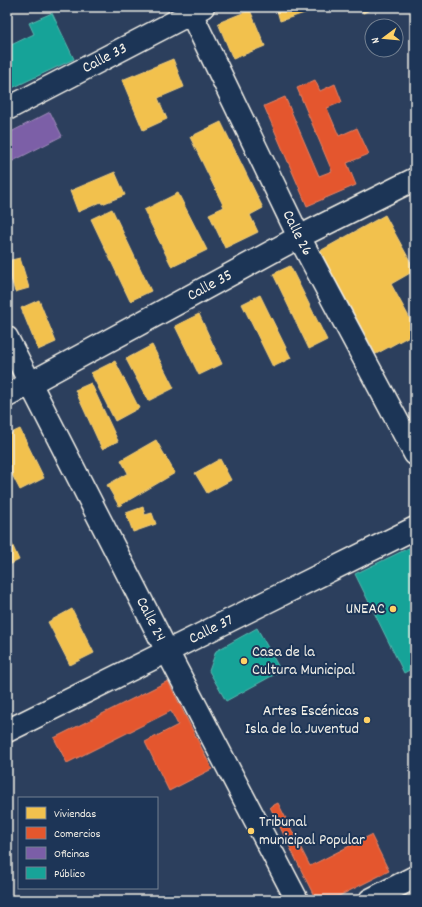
<svg xmlns="http://www.w3.org/2000/svg" width="422" height="907" viewBox="0 0 422 907" font-family="Dekko,sans-serif">
<style>
.homes{fill:#f2c14e;stroke:#f3cf7c}
.shops{fill:#e4572e;stroke:#e98566}
.offices{fill:#7b5ea7;stroke:#9f8aba}
.public{fill:#17a398;stroke:#59bab0}
.lines{fill:none;stroke-linecap:round;stroke-linejoin:round}
.street-casing{stroke:#f4f1e8;stroke-width:25}
.secondary-casing{stroke:#f4f1e8;stroke-width:25}
.street{stroke:#1d3557;stroke-width:22}
.secondary{stroke:#1d3557;stroke-width:22}
.poi-dot{fill:#ffd166;stroke:#1d3557;stroke-width:1.5}
.labels{text-anchor:middle;dominant-baseline:central;stroke-width:4;stroke-linejoin:round;paint-order:stroke}
.street-label{font-size:16px;fill:#f4f1e8;stroke:#1d3557}
.poi-label{font-size:16px;fill:#f4f1e8;stroke:#1d3557;text-anchor:end}
</style>
<rect width="100%" height="100%" fill="#2c3f5d"/>
<filter id="ink" filterUnits="userSpaceOnUse"><feTurbulence type="fractalNoise" baseFrequency=".025" numOctaves="2"/><feDisplacementMap in="SourceGraphic" scale="8" xChannelSelector="R" yChannelSelector="G"/><feConvolveMatrix kernelMatrix="1 2 1 2 8 2 1 2 1" color-interpolation-filters="sRGB"/></filter>
<g filter="url(#ink)">
<path class="homes" d="M 276,7 L 323,7 L 280,21 Z
M 361,7 L 376,7 L 363,13 Z
M 250,10 L 265,46 L 233,59 L 218,23 Z
M 173,59 L 184,87 L 158,98 L 167,119 L 143,130 L 122,80 Z
M 221,122 L 263,208 L 250,215 L 258,232 L 225,248 L 209,214 L 224,207 L 190,137 Z
M 115,172 L 125,195 L 102,204 L 101,202 L 78,212 L 70,191 Z
M 178,193 L 207,250 L 172,267 L 144,210 Z
M 112,209 L 151,291 L 130,301 L 91,219 Z
M 385,215 L 415,270 L 415,277 L 412,272 L 391,284 L 415,328 L 415,333 L 376,354 L 320,251 Z
M 20,258 L 29,288 L 15,292 L 7,265 L 7,261 Z
M 290,266 L 327,340 L 309,349 L 273,274 Z
M 260,295 L 291,358 L 273,367 L 242,304 Z
M 39,300 L 56,342 L 38,350 L 21,308 Z
M 199,314 L 222,364 L 199,375 L 175,326 Z
M 152,345 L 174,388 L 148,401 L 126,359 Z
M 115,361 L 139,408 L 115,421 L 91,373 Z
M 91,383 L 118,441 L 102,449 L 75,390 Z
M 20,429 L 44,478 L 20,490 L 7,465 L 7,435 Z
M 156,440 L 175,473 L 119,506 L 107,485 L 128,473 L 121,460 Z
M 220,459 L 231,480 L 207,493 L 195,473 Z
M 143,507 L 145,515 L 152,513 L 156,524 L 133,532 L 126,513 Z
M 7,533 L 19,560 L 7,566 Z
M 72,609 L 94,653 L 70,665 L 48,622 Z"/>
<path class="shops" d="M 315,80 L 320,91 L 335,84 L 342,102 L 327,108 L 339,136 L 357,128 L 369,154 L 347,163 L 356,185 L 307,206 L 264,106 L 285,97 L 319,176 L 332,171 L 297,88 Z
M 168,681 L 212,769 L 169,791 L 145,742 L 178,725 L 171,711 L 67,763 L 54,738 Z
M 278,803 L 310,866 L 371,835 L 389,871 L 331,900 L 316,900 L 270,807 Z"/>
<path class="offices" d="M 50,112 L 62,136 L 7,164 L 7,134 Z"/>
<path class="public" d="M 52,13 L 74,59 L 10,89 L 7,82 L 7,47 L 34,34 L 29,23 Z
M 415,545 L 415,608 L 412,610 L 415,616 L 415,667 L 404,673 L 355,574 Z
M 257,628 L 281,671 L 226,701 L 209,671 L 216,651 Z"/>
<g class="lines">
<g class="street-casing">
<g id="street">
<path id="s1" d="M 188,7 L 299,237 L 415,454"/>
<path id="s2" d="M 7,338 L 167,651 L 297,900"/>
<path d="M 370,900 L 415,877"/>
</g>
</g>
<g class="secondary-casing">
<g id="secondary">
<path id="s3" d="M 7,109 L 203,7"/>
<path id="s4" d="M 7,396 L 299,237 L 415,179"/>
<path id="s5" d="M 7,731 L 415,528"/>
</g>
</g>
<use href="#street" class="street"/>
<use href="#secondary" class="secondary"/>
</g>
</g>
<g class="poi-dot">
<circle cx="393" cy="609" r="4"/>
<circle cx="244" cy="661" r="4"/>
<circle cx="367" cy="720" r="4"/>
<circle cx="251" cy="831" r="4"/>
</g>
<g class="labels">
<g class="street-label">
<text stroke="none"><textPath href="#s3" startOffset="110">Calle 33</textPath></text>
<text stroke="none"><textPath href="#s1" startOffset="251">Calle 26</textPath></text>
<text stroke="none"><textPath href="#s4" startOffset="231">Calle 35</textPath></text>
<text stroke="none"><textPath href="#s2" startOffset="316">Calle 24</textPath></text>
<text stroke="none"><textPath href="#s5" startOffset="228">Calle 37</textPath></text>
</g>
<g class="poi-label">
<text x="385" y="609">UNEAC</text>
<text x="252" y="652" text-anchor="start">Casa de la<tspan x="252" dy="18">Cultura Municipal</tspan></text>
<text x="359" y="711">Artes Escénicas<tspan x="359" dy="18">Isla de la Juventud</tspan></text>
<text x="259" y="822" text-anchor="start">Tribunal<tspan x="259" dy="18">municipal Popular</tspan></text>
</g>
</g>
<rect width="422" height="907" fill="none" stroke="#1d3557" stroke-width="24"/>
<rect x="12" y="12" width="398" height="883" fill="none" stroke="#f4f1e8" stroke-width="1.5" filter="url(#ink)"/>
<rect x="18" y="797" width="140" height="92" fill="#1d3557" stroke="#738091"/>
<rect x="26" y="807" width="20" height="12" fill="#f2c14e" stroke="#738091"/>
<text x="54" y="817" font-size="12" fill="#f4f1e8">Viviendas</text>
<rect x="26" y="827" width="20" height="12" fill="#e4572e" stroke="#738091"/>
<text x="54" y="837" font-size="12" fill="#f4f1e8">Comercios</text>
<rect x="26" y="847" width="20" height="12" fill="#7b5ea7" stroke="#738091"/>
<text x="54" y="857" font-size="12" fill="#f4f1e8">Oficinas</text>
<rect x="26" y="867" width="20" height="12" fill="#17a398" stroke="#738091"/>
<text x="54" y="877" font-size="12" fill="#f4f1e8">Público</text>
<g transform="translate(384 38) rotate(254)"><circle r="19" fill="#1d3557" stroke="#738091"/>
<path d="M0-3L7 15L0 10L-7 15Z" fill="#ffd166"/>
<text y="-6" font-size="11" font-weight="bold" text-anchor="middle" fill="#f4f1e8">N</text>
</g>
</svg>
